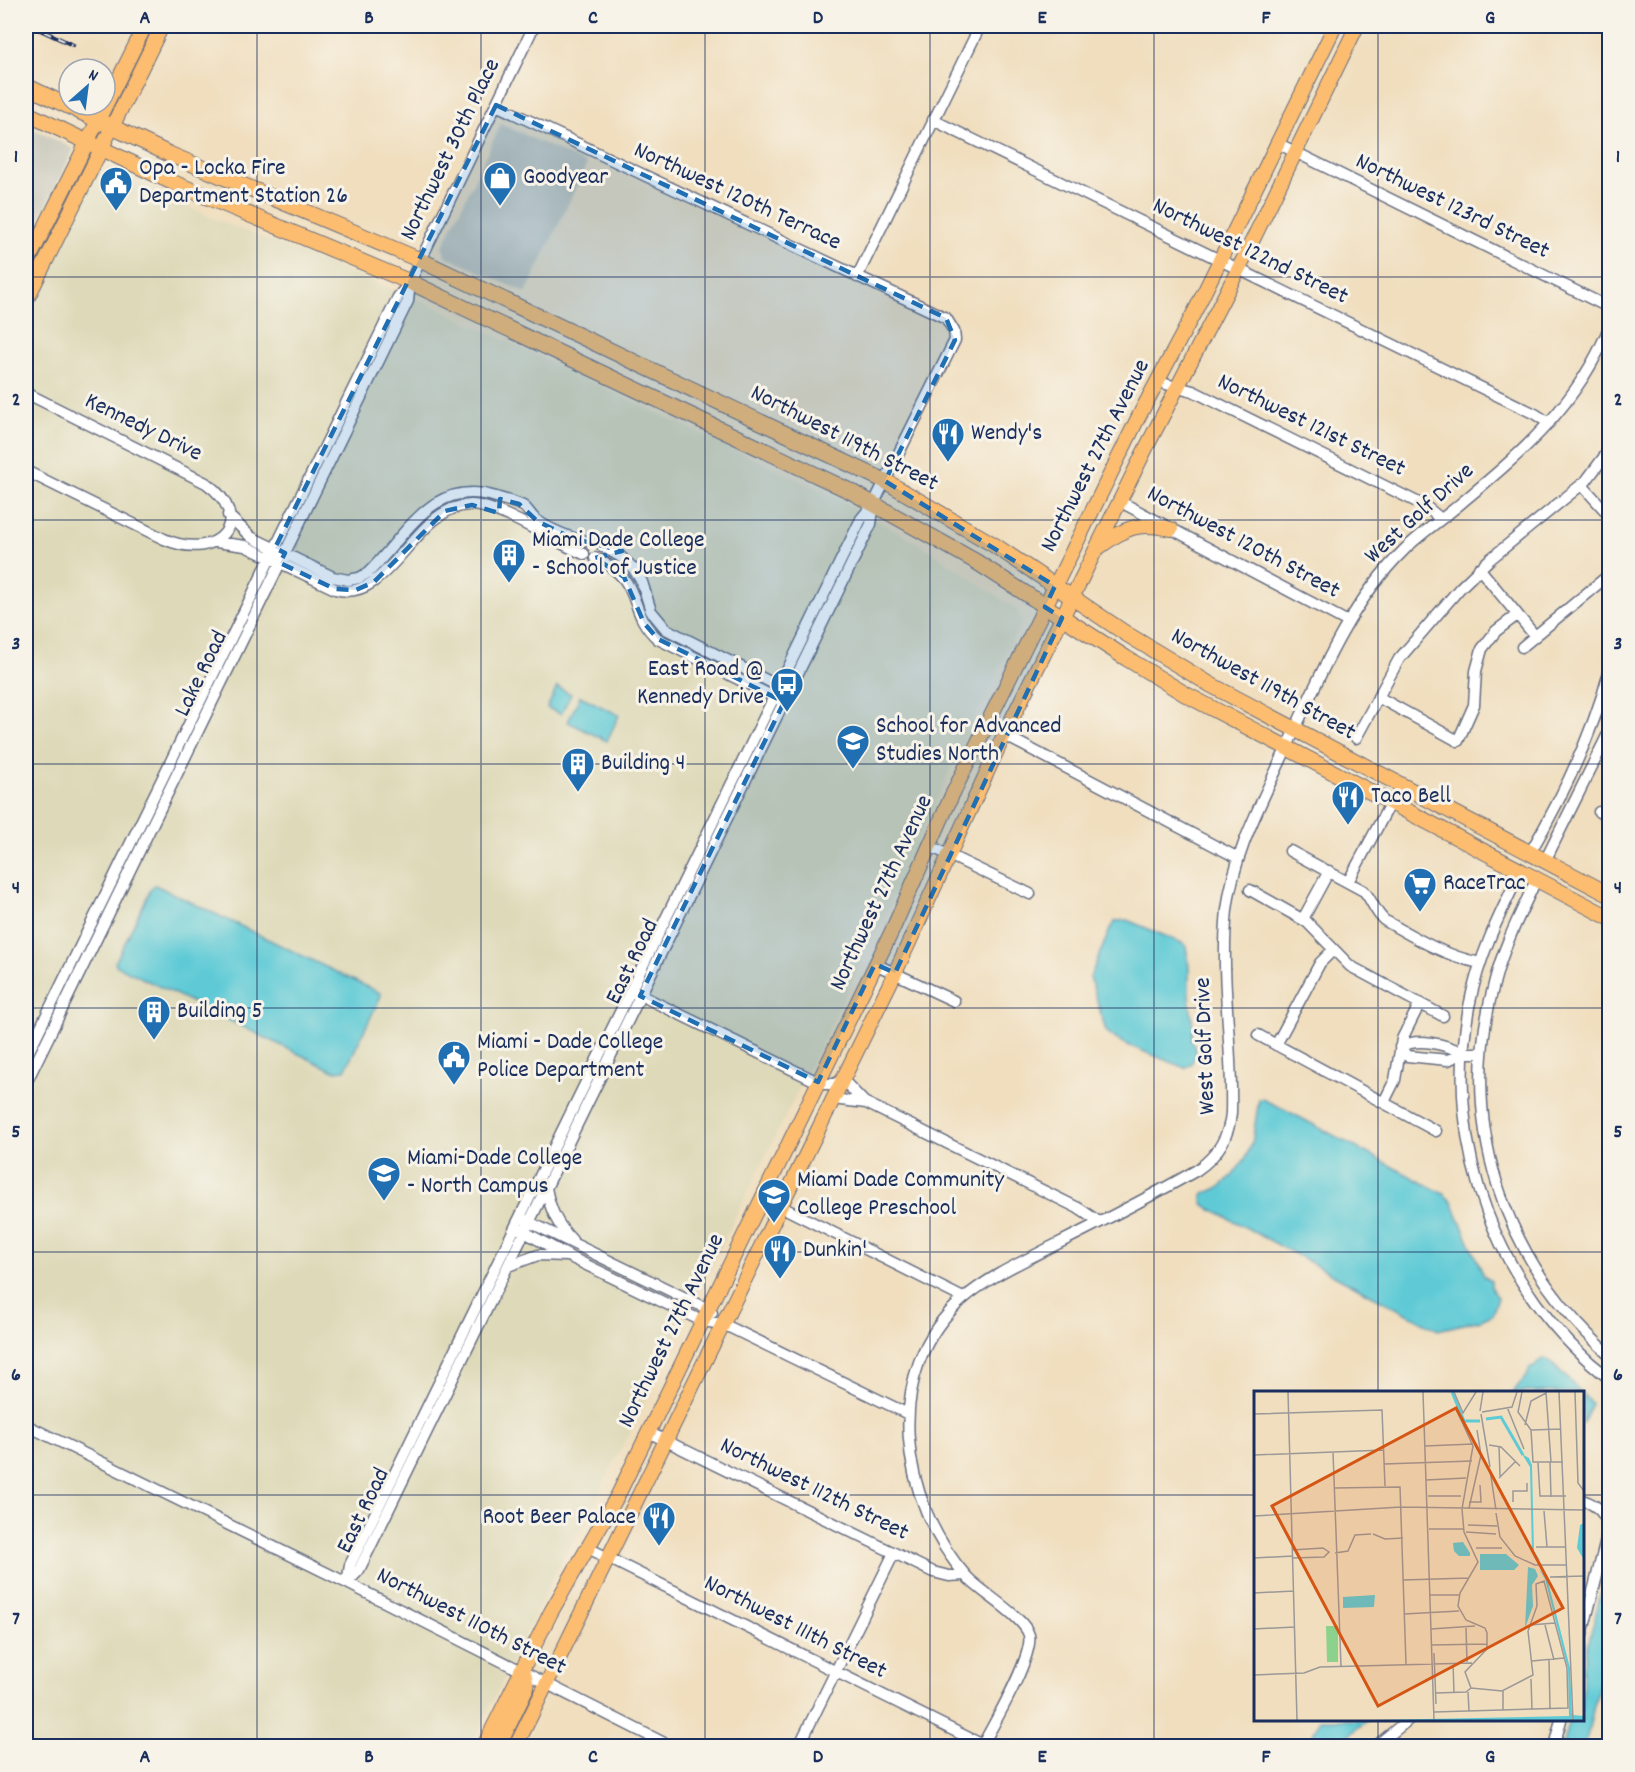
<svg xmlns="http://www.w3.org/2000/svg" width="1635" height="1772" viewBox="0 0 1635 1772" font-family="Dekko,sans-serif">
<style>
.built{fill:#ded9b8}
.industrial{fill:#c5c5b8}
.water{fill:#5ecad6;stroke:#3c7c9a;stroke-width:1.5}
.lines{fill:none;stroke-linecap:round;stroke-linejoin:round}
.minor-casing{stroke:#666c80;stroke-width:13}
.major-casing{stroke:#666c80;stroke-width:16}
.highway-casing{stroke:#666c80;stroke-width:17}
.minor{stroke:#fff;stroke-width:10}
.major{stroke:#fcbd6f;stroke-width:14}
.highway{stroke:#fcbd6f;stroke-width:15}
.rail-casing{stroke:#1b2f5e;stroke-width:4.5}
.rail{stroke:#f7f3e8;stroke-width:2;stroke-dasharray:7;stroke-linecap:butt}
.marked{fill:#1f6fb2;fill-opacity:0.2;stroke:#1f6fb2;stroke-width:4.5;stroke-dasharray:12 8;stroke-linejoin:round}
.grid{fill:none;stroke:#1b2f5e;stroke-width:1.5;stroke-opacity:0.55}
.labels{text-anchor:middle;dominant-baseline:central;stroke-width:6;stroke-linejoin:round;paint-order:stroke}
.street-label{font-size:24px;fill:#1b2f5e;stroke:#f7f3e8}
.poi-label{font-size:24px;fill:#1b2f5e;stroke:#f7f3e8;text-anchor:start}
.inset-river{fill:none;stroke:#5ecad6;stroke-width:3}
.inset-road{fill:none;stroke:#9b9898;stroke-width:1.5}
.view{fill:#d45514;fill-opacity:0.15;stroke:#d45514;stroke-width:3}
.inset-edge{fill:none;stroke:#1b2f5e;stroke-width:3}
.neatline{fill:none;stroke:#1b2f5e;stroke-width:2}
.grid-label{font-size:20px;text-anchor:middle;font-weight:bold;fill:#1b2f5e}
</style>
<rect width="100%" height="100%" fill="#f7f3e8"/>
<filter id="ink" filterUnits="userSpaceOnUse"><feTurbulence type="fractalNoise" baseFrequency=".0167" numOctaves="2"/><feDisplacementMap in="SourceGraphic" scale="12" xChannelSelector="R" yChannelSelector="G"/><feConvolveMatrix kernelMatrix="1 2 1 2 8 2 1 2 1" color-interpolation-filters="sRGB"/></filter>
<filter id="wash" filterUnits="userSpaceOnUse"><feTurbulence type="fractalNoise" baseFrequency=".008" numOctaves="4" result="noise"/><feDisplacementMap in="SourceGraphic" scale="24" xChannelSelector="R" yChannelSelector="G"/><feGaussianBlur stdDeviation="1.35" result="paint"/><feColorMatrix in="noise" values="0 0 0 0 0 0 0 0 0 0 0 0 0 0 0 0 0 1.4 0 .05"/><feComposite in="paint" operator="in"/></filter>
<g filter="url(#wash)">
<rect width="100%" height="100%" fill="#f0debe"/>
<path class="built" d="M 103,169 L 115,170 L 212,218 L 426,303 L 832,496 L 922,545 L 1016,609 L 1022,621 L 952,766 L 900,884 L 586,1520 L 563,1557 L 471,1746 L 26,1746 L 26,320 L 96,175 Z"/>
<path class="industrial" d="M 501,124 L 587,164 L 526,293 L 445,256 L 443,246 Z
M 26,125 L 74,149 L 26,248 Z"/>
<path class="water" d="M 557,687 L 571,694 L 561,714 L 547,708 Z
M 580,696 L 619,715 L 607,741 L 568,722 Z
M 155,885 L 380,993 L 381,996 L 345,1070 L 334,1071 L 117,966 L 115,963 L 152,887 Z
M 1127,920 L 1182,943 L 1186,946 L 1189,967 L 1189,995 L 1193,1028 L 1192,1039 L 1196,1050 L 1195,1057 L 1190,1065 L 1185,1068 L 1130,1046 L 1116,1039 L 1106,1031 L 1090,977 L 1111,927 L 1116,921 Z
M 1259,1099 L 1262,1099 L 1286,1110 L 1444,1194 L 1452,1202 L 1484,1276 L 1491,1281 L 1491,1287 L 1498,1298 L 1492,1315 L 1481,1320 L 1438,1330 L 1358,1288 L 1204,1205 L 1202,1199 L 1204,1194 L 1220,1187 L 1233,1175 L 1245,1159 L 1252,1143 Z
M 1542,1359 L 1548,1360 L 1581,1392 L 1513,1392 L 1528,1374 L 1530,1367 L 1533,1368 Z
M 1583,1394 L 1592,1404 L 1583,1424 Z
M 1609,1423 L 1609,1464 C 1596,1449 1604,1439 1609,1423 Z
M 1609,1560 L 1609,1639 L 1585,1746 L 1562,1746 L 1569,1720 L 1582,1720 L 1583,1666 Z
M 1320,1720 L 1368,1720 L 1334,1746 L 1307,1746 L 1308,1741 L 1310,1741 Z"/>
</g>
<g filter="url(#ink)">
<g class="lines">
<g class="minor-casing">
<path id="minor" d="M 933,120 L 1535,414 L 1549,423
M 1277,143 L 1610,308
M 857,277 L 980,26
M 1158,382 L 1193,391 L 1425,506 L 1441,519
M 26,393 L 206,483 C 256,519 219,563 164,539 L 26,471
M 1582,485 L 1610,516
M 1119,501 L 1348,622
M 228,515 L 251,537 L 333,577 L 348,580 L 359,578 L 368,573 C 407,535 432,477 496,497 C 505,500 515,502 523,506 C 528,509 530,515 535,519 C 546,528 572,539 586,541
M 216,542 L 245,546 L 335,589 C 390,606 415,503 472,505 C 501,506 554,542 584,554
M 602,546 L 621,557 L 633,568 L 642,582 L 651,611 L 666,629 L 786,690
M 595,558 C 646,581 625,610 658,639 L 780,700
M 1479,568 L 1535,636
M 1522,647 L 1610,574
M 1378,697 L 1458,741 L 1474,705 L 1476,671 L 1482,649 L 1496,631 L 1517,615
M 1004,735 L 1238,858
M 1356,738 L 1399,659 L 1460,588 L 1489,560 L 1586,481 L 1610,449
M 1599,812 L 1610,817
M 930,846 L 1030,894
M 1290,851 L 1364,891 C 1372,900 1375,912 1384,920 C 1415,938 1445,956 1480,963
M 1530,853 C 1563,796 1593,733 1610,669
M 1545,861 L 1610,730
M 1521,871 C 1499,915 1478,958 1469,1007 C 1443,1147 1497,1292 1610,1379
M 1536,880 C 1521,913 1504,945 1495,980 C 1456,1121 1502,1260 1610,1355
M 1348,882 L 1391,802
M 1250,890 L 1307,922 L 1350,966 L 1443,1016
M 1303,919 L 1329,871
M 875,964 L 954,1001
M 634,992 L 822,1084 L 835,1084 L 842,1079 L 864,1102
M 1258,1035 L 1436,1131
M 1276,1045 L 1320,963 L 1333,950
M 1463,1053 C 1445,1044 1418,1037 1400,1047 L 1407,1056 L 1448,1060 L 1463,1053 L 1482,1053
M 26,1057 L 398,297 L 410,282 L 534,26
M 26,1083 L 408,301 L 410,282
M 832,1099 L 866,1103 L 1078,1208 L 1099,1222
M 1384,1102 L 1395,1080 L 1402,1039 L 1420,1003
M 546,1188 C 550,1209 557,1225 572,1240
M 762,1197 L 963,1298
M 523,1219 L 708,1309 L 712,1313
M 519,1229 L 570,1257 L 702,1321 L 723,1324 L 908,1414
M 508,1266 L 538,1255 L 566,1256
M 26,1425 L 347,1583 L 670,1746
M 648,1432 L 933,1572 L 949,1576 L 965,1575
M 1582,1500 C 1598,1505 1608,1515 1608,1532 L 1582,1635
M 588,1548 L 983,1745
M 347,1583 L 350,1565 L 861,519 L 874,503 L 955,340 L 954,331 L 946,318 L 496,105
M 347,1583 L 359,1570 L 871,524 L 874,504
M 799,1746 L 894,1553
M 982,1746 C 993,1725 1034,1656 1029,1635 C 1024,1617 982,1593 967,1577 C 900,1502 880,1370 963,1299 C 990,1276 1022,1262 1053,1246 C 1101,1222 1150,1197 1197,1170 C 1217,1156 1229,1138 1231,1113 C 1233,1045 1220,978 1227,910 C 1234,852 1261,804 1285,751 C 1318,680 1347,606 1404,550 C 1419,535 1437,523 1454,509 C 1519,455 1578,407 1610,325
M 1376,1746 L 1408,1720
M 1554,1746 L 1561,1720"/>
</g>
<g class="major-casing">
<path id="major" d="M 26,265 L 145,26
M 26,301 L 162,26
M 1098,548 C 1126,528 1136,521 1171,529
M 484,1746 L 551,1612 L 618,1495 L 892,931 L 952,795 L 1140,414 L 1196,309 L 1335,26
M 499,1746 L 527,1688 L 525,1676 L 521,1670
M 516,1746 L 895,973 L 1004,735 L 1146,448 L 1238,270 L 1357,26"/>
</g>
<g class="highway-casing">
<path id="highway" d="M 26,86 L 169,154 L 420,260 L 885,481 L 994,545 L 1125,633 L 1211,685 L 1610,895
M 26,113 L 174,183 L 410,282 L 852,492 L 975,561 L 1126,658 L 1185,694 L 1610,918"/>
</g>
<use href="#minor" class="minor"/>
<use href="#major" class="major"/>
<use href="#highway" class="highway"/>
<g class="rail-casing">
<path id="rail" d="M 32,26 L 73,45"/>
</g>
<use href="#rail" class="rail"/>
</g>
</g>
<path class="marked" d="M 496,105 L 946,318 L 955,340 L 885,481 L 1055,586 L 1045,607 L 1062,618 L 895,973 L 875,964 L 818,1082 L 640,996 L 784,702 L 658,639 L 644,623 L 624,577 L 595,558 L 622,551 L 572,538 L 537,521 L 519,504 L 500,499 L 499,513 L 472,505 L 445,511 L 374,582 L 356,590 L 335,589 L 280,563 L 285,553 L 275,548 Z"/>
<path class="grid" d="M 257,26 L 257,1746M 481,26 L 481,1746M 705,26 L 705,1746M 930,26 L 930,1746M 1154,26 L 1154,1746M 1378,26 L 1378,1392M 26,277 L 1610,277M 26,520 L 1610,520M 26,764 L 1610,764M 26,1008 L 1610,1008M 26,1252 L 1610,1252M 26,1495 L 1256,1495M 1582,1495 L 1610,1495M 1378,1720 L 1378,1746"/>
<defs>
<g id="shop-pin" transform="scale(1.725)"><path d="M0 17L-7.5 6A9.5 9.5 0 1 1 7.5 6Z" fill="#1f6fb2" stroke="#f7f3e8"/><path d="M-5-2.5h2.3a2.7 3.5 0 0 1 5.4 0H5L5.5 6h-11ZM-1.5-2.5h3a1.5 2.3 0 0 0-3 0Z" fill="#fff"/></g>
<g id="civic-pin" transform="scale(1.725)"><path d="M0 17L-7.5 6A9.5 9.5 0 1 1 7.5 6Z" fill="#1f6fb2" stroke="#f7f3e8"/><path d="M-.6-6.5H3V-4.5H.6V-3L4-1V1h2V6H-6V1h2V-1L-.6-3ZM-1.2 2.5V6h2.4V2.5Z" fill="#fff"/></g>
<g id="restaurant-pin" transform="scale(1.725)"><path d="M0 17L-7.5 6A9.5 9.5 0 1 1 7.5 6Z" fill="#1f6fb2" stroke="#f7f3e8"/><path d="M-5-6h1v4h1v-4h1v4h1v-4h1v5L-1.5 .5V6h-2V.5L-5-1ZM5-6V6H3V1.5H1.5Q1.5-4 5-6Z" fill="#fff"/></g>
<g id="building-pin" transform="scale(1.725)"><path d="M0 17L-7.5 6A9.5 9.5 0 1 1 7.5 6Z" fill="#1f6fb2" stroke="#f7f3e8"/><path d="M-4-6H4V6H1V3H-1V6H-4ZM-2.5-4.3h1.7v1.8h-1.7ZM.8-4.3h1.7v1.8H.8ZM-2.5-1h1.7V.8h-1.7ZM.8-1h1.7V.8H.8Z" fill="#fff"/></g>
<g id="bus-pin" transform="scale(1.725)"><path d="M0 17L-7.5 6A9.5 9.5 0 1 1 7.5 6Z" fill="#1f6fb2" stroke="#f7f3e8"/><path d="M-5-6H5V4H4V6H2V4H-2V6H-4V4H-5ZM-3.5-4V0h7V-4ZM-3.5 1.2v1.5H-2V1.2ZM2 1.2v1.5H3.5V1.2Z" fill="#fff"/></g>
<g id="school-pin" transform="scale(1.725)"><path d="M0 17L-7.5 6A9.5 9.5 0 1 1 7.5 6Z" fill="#1f6fb2" stroke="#f7f3e8"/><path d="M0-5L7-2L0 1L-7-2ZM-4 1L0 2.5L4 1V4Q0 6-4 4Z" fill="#fff"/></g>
<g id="supermarket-pin" transform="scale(1.725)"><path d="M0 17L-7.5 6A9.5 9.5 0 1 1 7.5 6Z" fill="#1f6fb2" stroke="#f7f3e8"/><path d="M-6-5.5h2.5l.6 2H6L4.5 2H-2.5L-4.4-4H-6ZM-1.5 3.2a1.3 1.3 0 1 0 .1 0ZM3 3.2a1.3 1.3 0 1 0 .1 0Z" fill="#fff"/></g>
<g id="university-pin" transform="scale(1.725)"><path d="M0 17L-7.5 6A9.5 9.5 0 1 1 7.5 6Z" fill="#1f6fb2" stroke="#f7f3e8"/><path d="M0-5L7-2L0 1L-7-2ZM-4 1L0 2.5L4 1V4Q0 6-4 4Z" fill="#fff"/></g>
</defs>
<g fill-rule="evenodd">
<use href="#shop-pin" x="500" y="178"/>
<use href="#civic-pin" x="116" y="183"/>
<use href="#restaurant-pin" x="948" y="434"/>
<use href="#building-pin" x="509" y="555"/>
<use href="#bus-pin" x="787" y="684"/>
<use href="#school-pin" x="853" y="741"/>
<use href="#building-pin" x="578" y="764"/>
<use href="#restaurant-pin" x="1348" y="797"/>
<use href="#supermarket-pin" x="1420" y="884"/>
<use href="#building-pin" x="154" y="1012"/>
<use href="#civic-pin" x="454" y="1057"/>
<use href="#university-pin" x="384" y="1173"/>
<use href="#school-pin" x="774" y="1195"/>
<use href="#restaurant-pin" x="780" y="1251"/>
<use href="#restaurant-pin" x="659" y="1518"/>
</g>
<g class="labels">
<g class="street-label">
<text transform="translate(451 150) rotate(-64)">Northwest 30th Place</text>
<text transform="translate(737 197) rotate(25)">Northwest 120th Terrace</text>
<text transform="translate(1452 207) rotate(26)">Northwest 123rd Street</text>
<text transform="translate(1250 252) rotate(26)">Northwest 122nd Street</text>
<text transform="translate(1311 426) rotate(26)">Northwest 121st Street</text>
<text transform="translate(143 428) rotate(26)">Kennedy Drive</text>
<text transform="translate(844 439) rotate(27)">Northwest 119th Street</text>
<text transform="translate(1096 456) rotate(-63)">Northwest 27th Avenue</text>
<text transform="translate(1420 514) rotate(-42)">West Golf Drive</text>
<text transform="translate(1243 543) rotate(28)">Northwest 120th Street</text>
<text transform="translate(202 674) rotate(-64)">Lake Road</text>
<text transform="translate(1263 685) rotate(29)">Northwest 119th Street</text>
<text transform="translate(882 893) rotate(-65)">Northwest 27th Avenue</text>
<text transform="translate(633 962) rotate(-64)">East Road</text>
<text transform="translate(1206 1046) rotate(-92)">West Golf Drive</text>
<text transform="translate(672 1331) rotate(-64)">Northwest 27th Avenue</text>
<text transform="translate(814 1490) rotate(26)">Northwest 112th Street</text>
<text transform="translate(364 1511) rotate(-64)">East Road</text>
<text transform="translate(471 1622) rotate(27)">Northwest 110th Street</text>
<text transform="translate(795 1628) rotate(27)">Northwest 111th Street</text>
</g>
<g class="poi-label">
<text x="139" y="169">Opa - Locka Fire<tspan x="139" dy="28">Department Station 26</tspan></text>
<text x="523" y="178">Goodyear</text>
<text x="971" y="434">Wendy's</text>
<text x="532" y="541">Miami Dade College<tspan x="532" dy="28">- School of Justice</tspan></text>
<text x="764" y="670" text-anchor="end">East Road @<tspan x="764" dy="28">Kennedy Drive</tspan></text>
<text x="876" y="727">School for Advanced<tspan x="876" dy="28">Studies North</tspan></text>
<text x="601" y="764">Building 4</text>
<text x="1371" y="797">Taco Bell</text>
<text x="1443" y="884">RaceTrac</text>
<text x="177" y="1012">Building 5</text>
<text x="477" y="1043">Miami - Dade College<tspan x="477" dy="28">Police Department</tspan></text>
<text x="407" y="1159">Miami-Dade College<tspan x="407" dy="28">- North Campus</tspan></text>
<text x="797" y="1181">Miami Dade Community<tspan x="797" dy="28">College Preschool</tspan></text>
<text x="803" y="1251">Dunkin'</text>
<text x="636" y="1518" text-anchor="end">Root Beer Palace</text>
</g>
</g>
<g transform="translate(1254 1391)">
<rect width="330" height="330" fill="#f0debe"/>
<path d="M 72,235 L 84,235 L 84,271 L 73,271 Z" fill="#8cd28c"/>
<path d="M 268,63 L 275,67 L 278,74 L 280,161 L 287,170 L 278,161 L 276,76 ZM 330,132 L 330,169 L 323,157 L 326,134 ZM 209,151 L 216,162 L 216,165 L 205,165 L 200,160 L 199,152 ZM 226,163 L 252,163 L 265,174 L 260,179 L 226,179 ZM 274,176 L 281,178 L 284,185 L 278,194 L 279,215 L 271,237 ZM 285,178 L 293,187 L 316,277 L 318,324 L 330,325 L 330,329 L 121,329 L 315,325 L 314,278 L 291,188 ZM 121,204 L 120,216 L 89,217 L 89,206 Z" fill="#5ecad6"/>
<path class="inset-river" d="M 198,1 L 210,30 L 226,30M 232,28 L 247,26 L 269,64"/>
<path class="inset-road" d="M 34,1 L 43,329M 169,1 L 180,329M 200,1 L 209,22 L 222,1M 268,1 L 264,21 L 277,39M 292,1 L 297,71M 305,1 L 319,329M 321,1 L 324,92 L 330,100M 253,16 L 270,58M 203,20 L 219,55 L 208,118 L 210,141 L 224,171 L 206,202 L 204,215 L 212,229 L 231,237 L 233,242 L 233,258 L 211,281 L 217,297M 226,20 L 229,1M 228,21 L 258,16 L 263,1M 0,23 L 128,19 L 131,95M 227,23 L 236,76M 271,34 L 277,10 L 292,2M 277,39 L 279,71 L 309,71M 277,39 L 307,38M 235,54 L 247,56 L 266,75M 171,55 L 219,53M 245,55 L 246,85M 79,61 L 87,275M 0,64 L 130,59M 296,71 L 297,106M 284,72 L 286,105 L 312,105M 130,73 L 218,70M 236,79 L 242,119M 245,87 L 262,70M 172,89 L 212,87M 80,97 L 146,96 L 152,273M 174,105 L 207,105M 215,111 L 227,111 L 226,94M 259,111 L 259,100 L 273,100 L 273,92M 215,117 L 227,64 L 223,39M 290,120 L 293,156M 242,122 L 246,146 L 261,165 L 281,174 L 312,174M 0,125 L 147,116 L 330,119M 214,134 L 243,135M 175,138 L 209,138M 212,141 L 242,143M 119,143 L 131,148 L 149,147M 282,156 L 312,156M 222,157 L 248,157M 38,159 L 69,157 L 75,161 L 70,166 L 38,167M 81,162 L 94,160 L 101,144 L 117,143M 0,167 L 39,165M 296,186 L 330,185M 149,189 L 215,187M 0,202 L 40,200M 176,204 L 205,204M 150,223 L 205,220M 276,234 L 301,232M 291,234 L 300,269M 212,237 L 213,271M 0,238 L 41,236M 177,238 L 221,235M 177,254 L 233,253M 180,262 L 182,313M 295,269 L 296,318M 278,270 L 310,267M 199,272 L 200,302M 0,284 L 50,282 L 66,276 L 218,272M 277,288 L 278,319M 249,300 L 249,319M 214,301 L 215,320M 182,302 L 212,301 L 217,297M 180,321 L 314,317 L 313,277 L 290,190 L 282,193 L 283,215 L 274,240 L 279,284 L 248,300 L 217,297"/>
<path class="view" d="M 202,17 L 309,217 L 124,315 L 18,115 Z"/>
<rect width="330" height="330" class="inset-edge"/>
</g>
<rect width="1635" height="1772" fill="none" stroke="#f7f3e8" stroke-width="66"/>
<g transform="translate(87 87) rotate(28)"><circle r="28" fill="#f7f3e8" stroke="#9fa5b1" stroke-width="1.5"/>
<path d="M0-4.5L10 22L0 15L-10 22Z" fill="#1f6fb2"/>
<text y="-9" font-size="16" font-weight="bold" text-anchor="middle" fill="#1b2f5e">N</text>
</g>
<rect x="33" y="33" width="1569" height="1706" class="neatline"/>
<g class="grid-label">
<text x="145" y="23">A</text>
<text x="369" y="23">B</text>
<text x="593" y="23">C</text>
<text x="818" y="23">D</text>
<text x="1042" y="23">E</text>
<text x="1266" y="23">F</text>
<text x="1490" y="23">G</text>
<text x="16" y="162">1</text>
<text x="1618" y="162">1</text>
<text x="16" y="405">2</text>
<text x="1618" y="405">2</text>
<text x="16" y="649">3</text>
<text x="1618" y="649">3</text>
<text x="16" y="893">4</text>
<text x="1618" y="893">4</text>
<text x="16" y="1137">5</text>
<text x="1618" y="1137">5</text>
<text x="16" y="1380">6</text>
<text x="1618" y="1380">6</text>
<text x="16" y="1624">7</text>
<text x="1618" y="1624">7</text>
<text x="145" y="1762">A</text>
<text x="369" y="1762">B</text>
<text x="593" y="1762">C</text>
<text x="818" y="1762">D</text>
<text x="1042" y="1762">E</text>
<text x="1266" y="1762">F</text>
<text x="1490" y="1762">G</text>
</g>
</svg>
